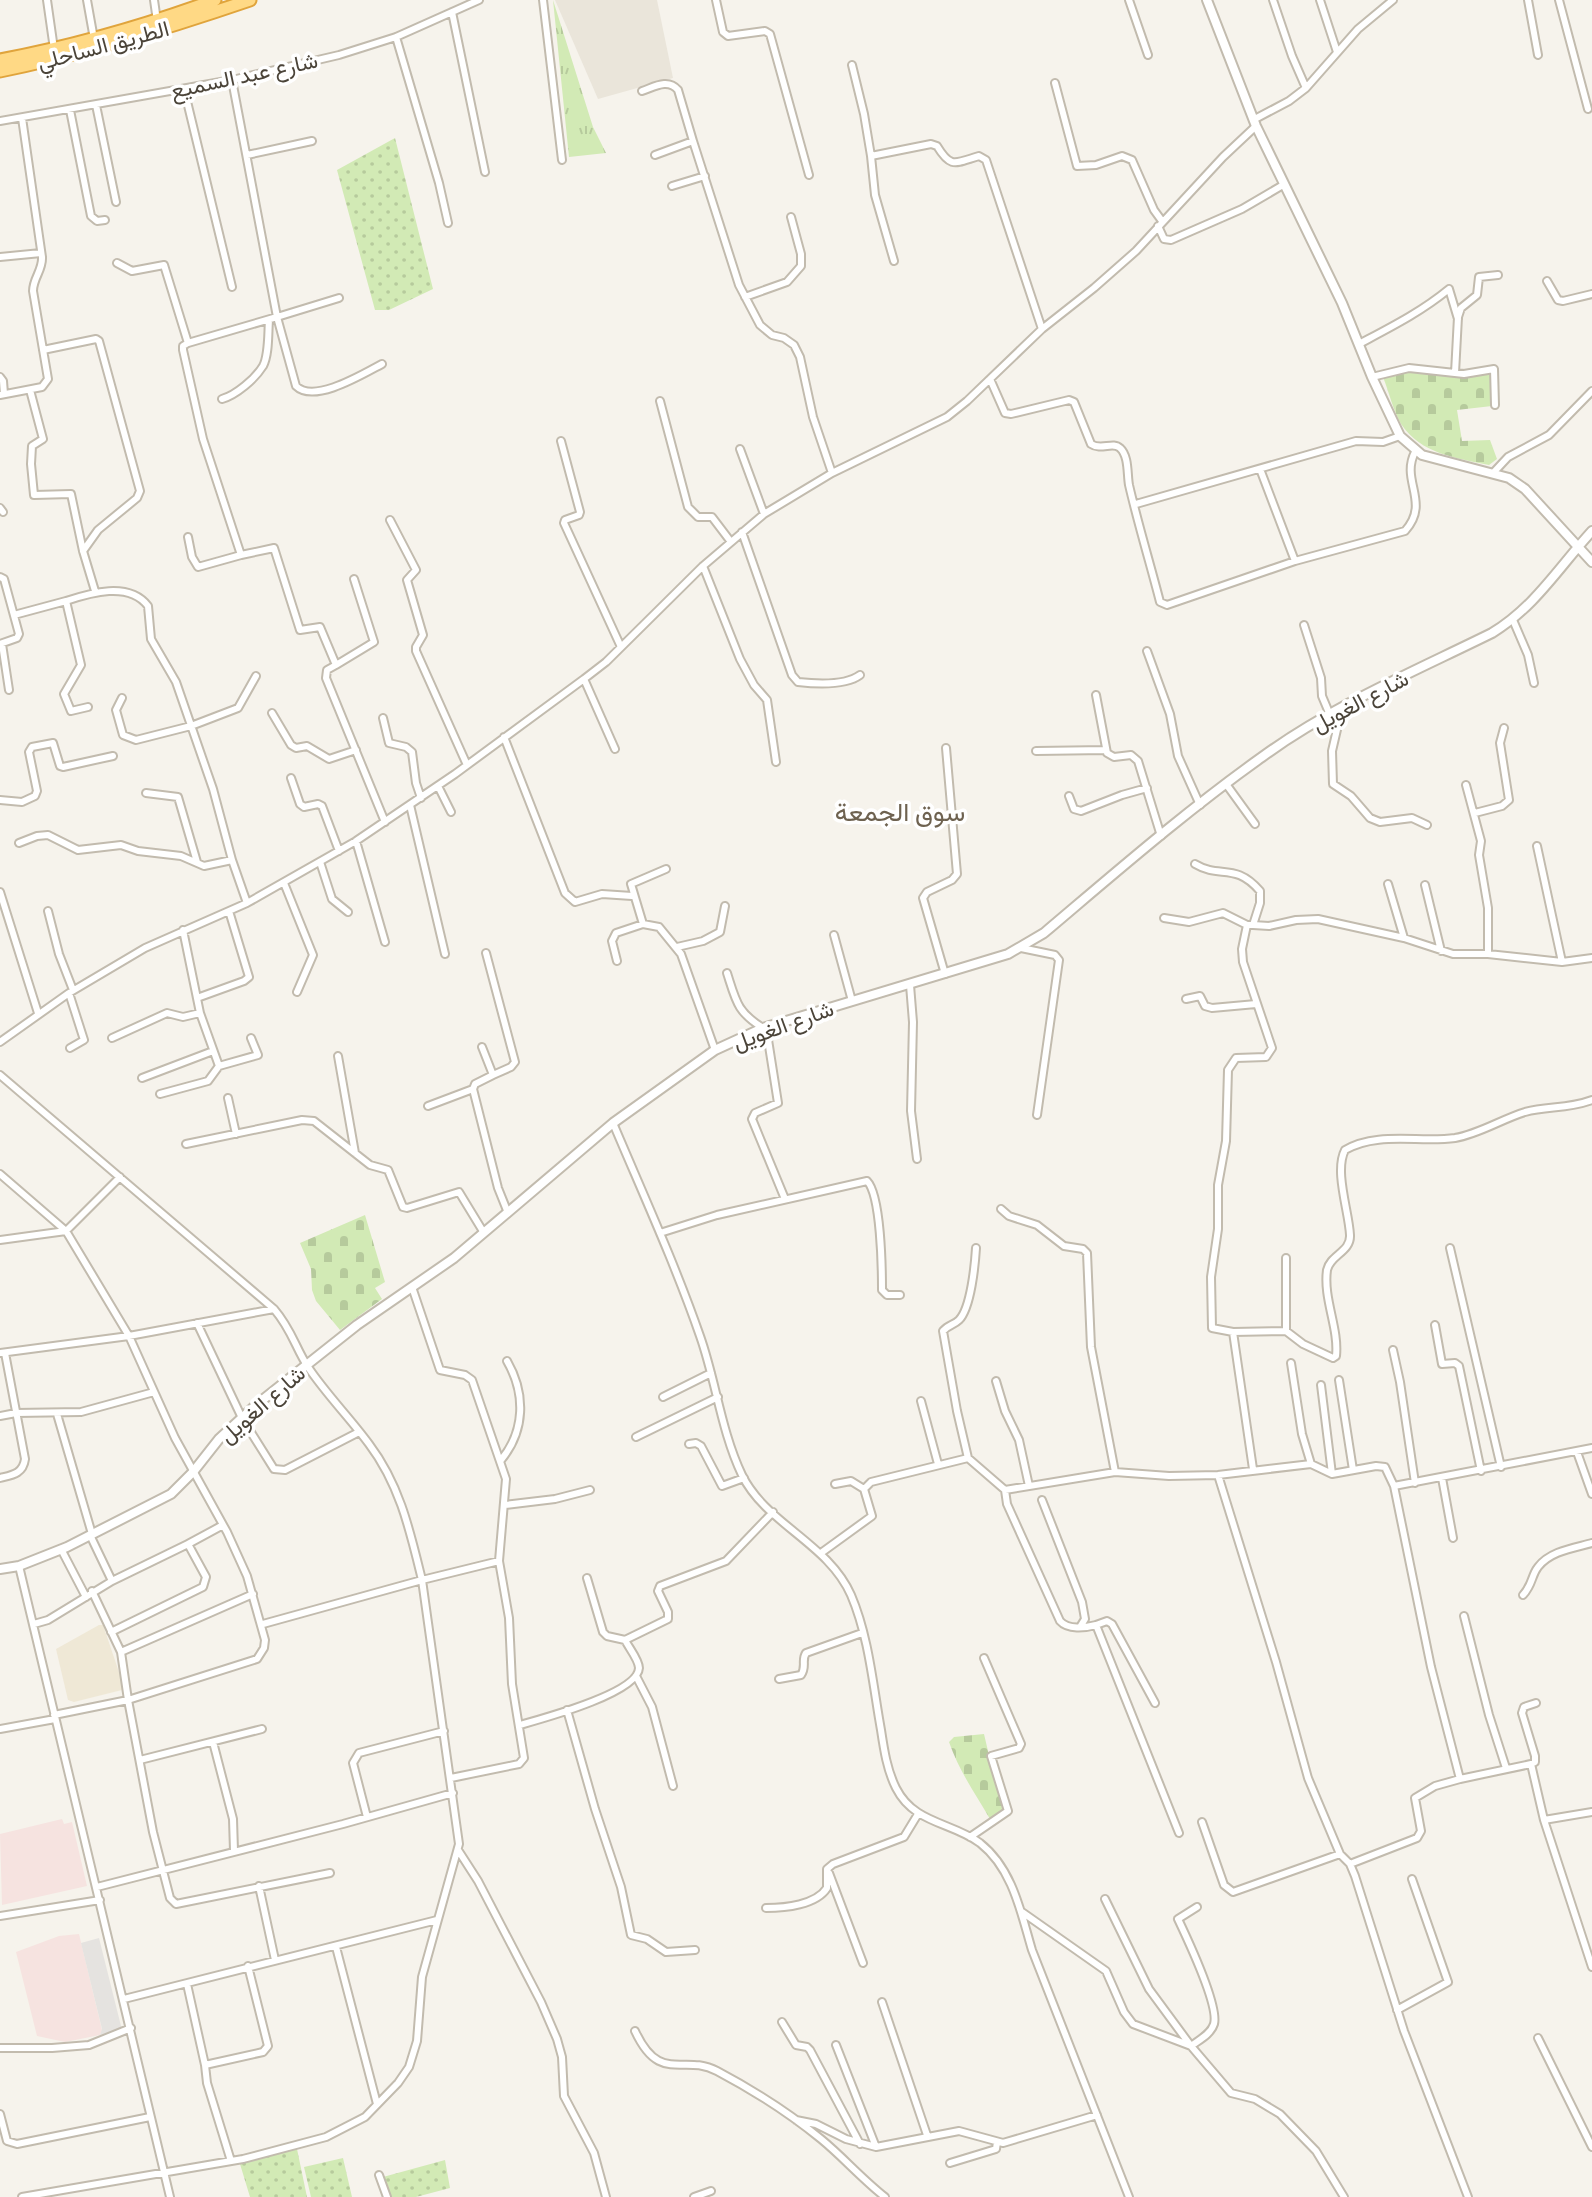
<svg xmlns="http://www.w3.org/2000/svg" width="1592" height="2197" viewBox="0 0 1592 2197" font-family="'Titillium Web',Vazirmatn,sans-serif">
<style>
.residential{fill:#eae5da}
.education{fill:#efe8d6}
.medical{fill:#f6e3e0}
.grass{fill:url(#grass-dots)}
.cemetery{fill:url(#cemetery-stones)}
.park{fill:url(#park-tufts)}
.parking{fill:#e5e3e0}
.lines{fill:none;stroke-linecap:round;stroke-linejoin:round}
.minor-casing{stroke:#c2bbae;stroke-width:10}
.tertiary-casing{stroke:#c2bbae;stroke-width:12}
.trunk-casing{stroke:#e0a43c;stroke-width:15}
.minor{stroke:#fff;stroke-width:6}
.tertiary{stroke:#fff;stroke-width:8}
.trunk{stroke:#ffd985;stroke-width:11}
.labels{text-anchor:middle;dominant-baseline:central;stroke-width:7;stroke-linejoin:round;paint-order:stroke}
.street-label{font-size:22px;fill:#4b4439;stroke:#fff}
.quarter-label{font-size:26px;fill:#6e6250;stroke:#fff}
</style>
<defs>
<pattern id="grass-dots" width="8" height="8" patternUnits="userSpaceOnUse" patternTransform="scale(2)"><rect width="8" height="8" fill="#d2eab5"/><path d="M2 2h.1M6 6h.1" fill="none" stroke="#b6ca9c" stroke-width="1.8" stroke-linecap="round"/></pattern>
<pattern id="cemetery-stones" width="16" height="16" patternUnits="userSpaceOnUse" patternTransform="scale(2)"><rect width="16" height="16" fill="#d2eab5"/><path d="M2 7V4a2 2 0 0 1 4 0v3zM10 15v-3a2 2 0 0 1 4 0v3z" fill="#b6ca9c"/></pattern>
<pattern id="park-tufts" width="24" height="20" patternUnits="userSpaceOnUse" patternTransform="scale(2)"><rect width="24" height="20" fill="#d2eab5"/><path d="M3 7l-1-3M5 7V3M7 7l1-3M15 17l-1-3M17 17v-4M19 17l1-3" fill="none" stroke="#b6ca9c"/></pattern>
</defs>
<rect width="100%" height="100%" fill="#f6f3ec"/>
<path class="residential" d="M 555,0 L 657,0 L 673,78 L 598,99 Z"/>
<path class="education" d="M 99,1625 L 103,1625 L 123,1684 L 122,1690 L 74,1702 L 68,1700 L 56,1649 Z"/>
<path class="medical" d="M 62,1819 L 64,1824 L 72,1822 L 87,1886 L 2,1905 L 0,1834 Z
M 79,1934 L 102,2030 L 100,2035 L 65,2042 L 37,2036 L 16,1952 L 59,1936 Z"/>
<path class="grass" d="M 395,138 L 433,289 L 389,310 L 375,310 L 337,170 Z
M 297,2149 L 307,2197 L 250,2197 L 240,2164 Z
M 343,2158 L 352,2197 L 311,2197 L 304,2167 Z
M 445,2160 L 450,2188 L 416,2197 L 389,2197 L 383,2177 Z"/>
<path class="cemetery" d="M 1405,371 L 1454,377 L 1487,373 L 1491,374 L 1492,406 L 1457,410 L 1462,441 L 1490,440 L 1497,459 L 1489,465 C 1456,458 1421,454 1401,424 C 1393,410 1389,392 1383,377 Z
M 365,1215 L 385,1282 L 375,1288 L 382,1299 L 340,1330 L 316,1301 L 312,1290 L 311,1269 L 300,1243 Z
M 984,1734 L 995,1781 L 1006,1809 L 990,1819 C 975,1793 959,1771 949,1742 L 954,1737 Z"/>
<path class="park" d="M 553,0 L 593,127 L 606,153 L 569,157 Z"/>
<path class="parking" d="M 99,1938 L 122,2030 L 100,2035 L 102,2029 L 81,1943 Z"/>
<g class="lines">
<g class="minor-casing">
<path id="minor" d="M 47,0 L 54,49
M 87,0 L 94,39
M 154,0 L 157,21
M 543,0 L 562,160
M 716,0 L 723,32 L 728,36 L 765,31 L 770,34 L 809,175
M 1129,0 L 1148,55
M 1273,0 L 1292,56 L 1306,88
M 1320,0 L 1337,52
M 1528,0 L 1538,55
M 1559,0 L 1588,109
M 452,12 L 485,172
M 396,37 L 439,183 L 448,223
M 852,65 L 864,114 L 871,156 L 931,144 L 937,146 C 951,169 955,163 979,156 L 986,160 L 1042,329
M 232,80 L 277,317 L 188,343 L 183,346 L 183,350 L 203,439 L 241,555 L 274,548 L 300,630 L 320,627 L 336,665 L 327,670 L 326,678 L 385,822
M 1055,83 L 1077,166 L 1096,165 L 1122,156 L 1132,160 L 1154,210 L 1162,221
M 184,89 L 232,287
M 642,91 C 654,87 668,78 678,90 L 693,141
M 96,105 L 116,202
M 70,110 L 91,216 L 97,221 L 105,220
M 1253,120 L 1289,101 L 1306,88 L 1358,29 L 1393,0
M 0,121 L 232,80 L 339,55 L 396,37 L 479,0
M 247,155 L 312,141
M 655,155 L 693,141 L 739,285 L 760,325 L 772,335 L 784,338 L 794,345 L 800,357 L 813,417 L 832,473
M 871,156 L 875,195 L 894,261
M 672,186 L 705,176
M 1158,226 L 1164,239 L 1171,240 L 1242,209 L 1283,185
M 0,257 L 41,253
M 117,263 L 132,271 L 164,265 L 188,343
M 1547,281 L 1558,300 L 1563,301 L 1592,294
M 745,297 L 787,282 L 801,266 L 801,254 L 791,217
M 339,298 L 277,317 L 296,386 C 314,404 363,374 382,364
M 1359,344 C 1391,327 1421,312 1449,289 L 1458,319
M 43,350 L 96,339 L 99,341 L 140,491 L 137,498 L 98,530 L 83,551
M 1455,373 L 1458,317 L 1461,308 L 1477,295 L 1479,277 L 1498,275
M 0,377 L 3,381 L 4,394
M 1372,377 L 1409,368 L 1464,374 L 1494,369 L 1495,405
M 990,379 L 1005,413 L 1011,414 L 1069,400 L 1074,402 L 1091,444 C 1101,451 1113,441 1120,448 C 1129,456 1127,474 1129,485 C 1138,524 1150,563 1160,602 L 1167,605 L 1295,561 L 1405,531 C 1431,502 1400,481 1415,452
M 30,390 L 43,439 L 32,446 L 31,464 L 34,495 L 71,494 L 83,551 L 95,591
M 0,395 L 42,387 L 48,379 L 33,291 C 33,278 43,270 42,257 L 22,118
M 222,399 C 236,395 255,379 263,366 C 269,355 268,333 269,320
M 660,401 L 688,507 L 698,517 L 712,517 L 731,542
M 561,441 L 580,512 L 579,515 L 565,520 L 564,523 L 621,647
M 740,449 L 764,514
M 1260,469 L 1295,561
M 1494,472 L 1508,457 L 1549,435 L 1592,391
M 1136,504 L 1356,441 L 1383,442 L 1400,436
M 0,508 L 3,512
M 390,520 L 416,570 L 407,580 L 423,635 L 416,647 L 416,651 L 467,765
M 742,532 L 792,675 L 798,682 C 816,684 845,686 860,675
M 188,537 L 192,557 L 198,567 L 241,555
M 703,566 L 740,659 L 754,685 L 767,700 L 776,762
M 0,577 L 4,579 L 19,634 L 17,638 L 0,644
M 66,601 C 90,593 129,581 148,606 L 151,639 L 176,682 L 213,789 L 232,860
M 14,615 L 66,601 L 81,665 L 64,694 L 71,711 L 88,707
M 1513,620 L 1528,655 L 1534,683
M 1304,625 L 1321,678 L 1322,696 L 1330,715
M 2,644 L 9,690
M 1147,651 L 1170,714 L 1178,756 L 1200,805
M 336,665 L 374,642 L 354,579
M 584,679 L 615,749
M 1096,695 L 1107,753 L 1114,757 L 1131,755 L 1138,761 L 1161,836
M 122,698 L 116,710 L 123,735 L 136,740 L 191,726 L 238,708 L 256,676
M 1342,708 L 1332,751 L 1333,784 L 1351,796 L 1370,818 L 1380,822 L 1412,818 L 1427,825
M 272,713 L 291,745 L 296,748 L 307,746 L 329,759 L 356,750
M 383,718 L 389,743 L 406,747 L 412,752 L 416,783 L 421,798
M 504,737 L 565,893 L 575,902 L 602,894 L 632,896
M 1036,751 L 1106,750
M 291,778 L 300,804 L 304,807 L 318,804 L 322,806 L 339,851
M 1226,784 L 1255,824
M 1466,785 L 1481,841 L 1479,855 L 1488,908 L 1488,954
M 438,786 L 451,812
M 146,793 L 178,797 L 197,862
M 1069,796 L 1074,809 L 1081,811 L 1122,795 L 1147,788
M 0,800 L 22,802 L 35,796 L 37,791 L 29,752 L 32,747 L 53,743 L 60,766 L 63,767 L 113,756
M 410,805 L 445,954
M 1475,813 L 1502,806 L 1509,800 L 1500,743 L 1504,728
M 356,841 L 385,942
M 19,843 L 37,836 L 48,835 L 78,850 L 121,845 L 138,851 L 181,856 L 204,866 L 232,860 L 247,903
M 1537,846 L 1562,962
M 320,862 L 332,899 L 348,912
M 1195,864 C 1220,879 1235,862 1260,891 L 1260,903 L 1253,925 L 1247,925 L 1242,949 L 1243,962 L 1272,1048 L 1266,1057 L 1236,1058 L 1228,1070 L 1226,1141 L 1218,1185 L 1218,1229 L 1211,1277 L 1212,1328 L 1233,1332 L 1286,1331 L 1303,1344 L 1333,1358 L 1336,1356 C 1339,1328 1323,1299 1327,1270 C 1330,1255 1351,1252 1350,1235 C 1349,1212 1334,1171 1345,1150 C 1377,1131 1420,1143 1455,1138 C 1479,1134 1502,1119 1525,1112 C 1548,1106 1568,1109 1592,1100
M 284,883 L 313,955 L 297,992
M 1388,884 L 1404,938
M 1425,885 L 1441,951
M 0,892 L 38,1013
M 48,911 L 59,954 L 73,990
M 1164,918 L 1189,922 L 1223,913 L 1247,925
M 643,924 L 631,884 L 666,869
M 1253,925 L 1269,926 L 1296,920 L 1318,919 L 1404,938 L 1453,954 L 1488,954 L 1562,962 L 1592,958
M 183,930 L 200,1013 L 219,1066 L 258,1055 L 251,1038
M 834,935 L 852,1001
M 677,947 L 703,941 L 720,932 L 725,906
M 1021,948 L 1055,955 L 1059,960 L 1037,1115
M 486,953 L 515,1062 L 511,1067 L 493,1075
M 617,961 L 612,941 L 616,933 L 643,924 L 659,927 L 681,954 L 715,1050
M 727,973 C 736,1001 737,1012 763,1028
M 945,974 L 923,898 L 927,892 L 952,880 L 957,874 L 946,748
M 910,985 L 913,1022 L 911,1111 L 917,1159
M 69,993 L 84,1040 L 70,1048
M 197,998 L 244,981 L 249,977 L 229,911
M 1186,999 L 1200,996 L 1205,1006 L 1212,1008 L 1256,1004
M 766,1027 L 778,1103 L 755,1113 L 752,1119 L 785,1199
M 112,1038 L 167,1013 L 183,1017 L 200,1013
M 0,1042 L 69,993 L 145,948 L 247,903 L 356,841 L 455,774 L 584,679 L 606,662 L 703,566 L 764,514 L 832,473 L 947,417 L 967,401 L 1042,329 L 1094,288 L 1136,251 L 1223,157 L 1256,126
M 482,1047 L 493,1075 L 475,1084 L 473,1089 L 498,1188 L 508,1213
M 338,1056 L 355,1153
M 0,1075 L 274,1309 C 292,1330 295,1347 308,1367 C 326,1394 350,1418 369,1444 C 400,1485 410,1531 422,1580 L 499,1561
M 142,1078 L 213,1051
M 160,1094 L 208,1081 L 219,1066
M 228,1098 L 236,1134
M 428,1106 L 473,1089
M 613,1123 C 643,1194 675,1264 700,1336 C 716,1381 721,1431 742,1475 C 766,1524 828,1543 851,1595 C 869,1637 873,1686 881,1730 C 884,1750 887,1770 896,1788 C 914,1824 952,1822 980,1843 C 1013,1869 1021,1913 1032,1950 L 1129,2197
M 186,1144 L 302,1120 L 314,1121 L 370,1165 L 388,1170 L 403,1207 L 407,1208 L 459,1192 L 484,1233
M 0,1174 L 66,1231 L 129,1336 L 175,1438 L 227,1532 L 247,1576 L 265,1640 L 264,1648 L 257,1659 L 128,1700 L 121,1652 L 92,1591
M 1001,1209 L 1009,1216 L 1037,1225 L 1064,1246 L 1083,1249 L 1087,1253 L 1091,1347 L 1115,1472
M 660,1233 L 717,1215 L 867,1181 C 881,1195 882,1268 882,1290 L 887,1295 L 900,1295
M 0,1240 L 66,1231 L 120,1177
M 1450,1248 L 1501,1467
M 1286,1258 L 1286,1331
M 412,1287 L 440,1370 L 465,1375 L 472,1380 L 506,1479 L 499,1561 L 509,1618 L 512,1684 L 524,1758 L 519,1764 L 451,1778
M 197,1323 L 242,1418 L 274,1469 L 285,1470 L 359,1432
M 1435,1325 L 1442,1364 L 1455,1363 L 1459,1366 L 1481,1471
M 1233,1332 L 1253,1469
M 1393,1350 L 1400,1382 L 1415,1483
M 0,1353 L 129,1336 L 274,1309
M 1291,1363 L 1302,1434 L 1311,1464
M 1339,1380 L 1353,1470
M 996,1381 L 1005,1411 L 1019,1440 L 1029,1486
M 1321,1385 L 1332,1474
M 663,1397 L 711,1373
M 921,1401 L 938,1464
M 57,1414 L 92,1534
M 0,1416 L 16,1413 L 81,1412 L 154,1392
M 636,1437 L 718,1397
M 689,1444 L 696,1443 L 701,1446 L 722,1486 L 744,1478
M 1577,1452 L 1592,1494
M 968,1458 L 957,1411 L 943,1331 C 948,1325 954,1325 959,1320 C 971,1308 975,1264 976,1248
M 501,1460 C 525,1431 526,1394 507,1361
M 1218,1475 L 1276,1662 L 1308,1778 L 1340,1854 L 1350,1864 L 1355,1876 L 1404,2031 L 1468,2197
M 0,1478 C 12,1475 23,1474 25,1459 L 5,1353
M 1442,1478 L 1453,1538
M 835,1484 L 851,1481 L 864,1489
M 1394,1486 L 1592,1448
M 1005,1490 L 1115,1472 L 1169,1476 L 1218,1475 L 1311,1464 L 1332,1474 L 1376,1466 L 1385,1467 L 1394,1486 L 1431,1667 L 1460,1779 L 1531,1764
M 1042,1500 L 1082,1602 L 1085,1619 L 1080,1627
M 505,1505 L 555,1499 L 590,1490
M 90,1535 L 112,1581 L 188,1544 L 206,1577 L 203,1587 L 111,1632
M 188,1544 L 223,1525
M 61,1549 L 86,1597
M 821,1553 L 872,1516 L 864,1489 L 871,1482 L 968,1458 L 1005,1490 L 1007,1504 L 1060,1621 C 1068,1630 1085,1628 1096,1625 L 1179,1833
M 19,1566 L 170,2197
M 587,1578 L 603,1632 L 607,1636 L 625,1640 L 668,1619 L 668,1612 L 658,1591 L 660,1586 L 726,1561 L 773,1512
M 1523,1595 C 1533,1584 1531,1576 1538,1567 C 1550,1551 1574,1548 1592,1543
M 1464,1616 L 1489,1715 L 1506,1768
M 34,1624 L 48,1620 L 112,1581
M 1096,1625 L 1107,1621 L 1112,1624 L 1155,1703
M 121,1652 L 253,1594
M 636,1676 L 652,1707 L 673,1786
M 779,1679 L 801,1675 C 807,1667 801,1660 806,1653 L 862,1633
M 1536,1703 L 1524,1707 L 1522,1713 L 1535,1756 L 1535,1762 L 1531,1764 L 1544,1820 L 1592,1812
M 567,1710 L 595,1809 L 621,1887 L 631,1935 L 647,1939 L 666,1952 L 695,1950
M 54,1715 L 128,1700 L 153,1832 L 170,1898 L 176,1904 L 330,1873
M 520,1725 C 541,1719 638,1693 639,1668 C 639,1660 629,1648 625,1640
M 0,1729 L 55,1719
M 213,1742 L 233,1819 L 234,1851
M 140,1760 L 262,1729
M 367,1817 L 353,1763 L 359,1753 L 444,1731
M 1544,1820 L 1592,1967
M 1202,1822 L 1224,1885 L 1233,1892 L 1340,1854
M 970,1837 L 1008,1811 L 991,1756 L 1019,1748 L 1021,1744 L 984,1658
M 458,1850 L 478,1881 L 541,2002 L 557,2039 L 562,2057 L 564,2096 L 594,2153 L 606,2197
M 1350,1864 L 1417,1838 L 1421,1831 L 1415,1798 L 1435,1786 L 1460,1779
M 829,1873 L 863,1963
M 259,1886 L 275,1960
M 97,1887 L 343,1824 L 453,1793
M 1105,1899 L 1149,1989 L 1191,2046 C 1199,2040 1211,2034 1214,2024 C 1219,2006 1187,1938 1178,1919 L 1197,1907
M 766,1908 C 785,1908 816,1905 827,1888 L 827,1869 L 833,1864 L 904,1837 L 918,1814
M 1022,1912 L 1106,1971 L 1124,2012 L 1133,2024 L 1191,2046 L 1231,2093 L 1255,2099 L 1280,2114 L 1316,2151 L 1344,2197
M 0,1916 L 100,1900
M 336,1947 L 377,2104
M 187,1984 L 205,2065 L 207,2083 L 231,2161
M 124,1999 L 437,1920
M 882,2002 L 927,2135
M 1397,2010 L 1448,1982 L 1412,1879
M 782,2022 L 796,2045 L 807,2047 L 810,2050 L 860,2144
M 635,2031 C 660,2085 683,2053 717,2071 C 753,2090 789,2113 821,2139 C 843,2157 862,2179 885,2197
M 1538,2038 L 1592,2147
M 836,2045 L 876,2147
M 0,2048 L 52,2048 L 89,2045 L 131,2028
M 205,2065 L 263,2052 L 268,2046 L 248,1966
M 0,2114 L 7,2141 L 17,2144 L 150,2117
M 796,2120 L 816,2124 L 846,2139 L 876,2147 L 959,2131 L 1003,2143 L 1097,2115
M 950,2163 L 996,2149 L 997,2142
M 379,2175 L 387,2197
M 22,2197 L 243,2159 L 326,2137 L 365,2117 L 398,2083 L 409,2067 L 417,2041 L 422,1977 L 459,1844 L 422,1580 L 263,1624
M 694,2197 L 711,2191"/>
</g>
<g class="tertiary-casing">
<path id="tertiary" d="M 1207,0 L 1256,126 L 1342,303 L 1372,377 L 1400,436 L 1422,455 L 1509,478 L 1525,489 L 1592,562
M 0,1569 L 19,1566 L 67,1547 L 171,1494 L 193,1472 L 219,1439 L 256,1405 L 357,1325 L 454,1258 L 613,1123 L 715,1050 L 763,1028 L 1008,954 L 1044,933 C 1115,873 1186,811 1262,757 C 1332,706 1415,671 1492,633 C 1535,607 1559,567 1592,531"/>
</g>
<g class="trunk-casing">
<path id="trunk" d="M 0,60 C 74,46 144,26 215,0
M 0,71 C 85,54 168,28 250,0"/>
</g>
<use href="#minor" class="minor"/>
<use href="#tertiary" class="tertiary"/>
<use href="#trunk" class="trunk"/>
</g>
<g class="labels">
<g class="street-label">
<text transform="translate(103 45) rotate(-15)">الطريق الساحلي</text>
<text transform="translate(244 75) rotate(-12)">شارع عبد السميع</text>
<text transform="translate(1360 701) rotate(-28)">شارع الغويل</text>
<text transform="translate(783 1025) rotate(-20)">شارع الغويل</text>
<text transform="translate(262 1404) rotate(-41)">شارع الغويل</text>
</g>
<g class="quarter-label">
<text x="900" y="811">سوق الجمعة</text>
</g>
</g>
</svg>
